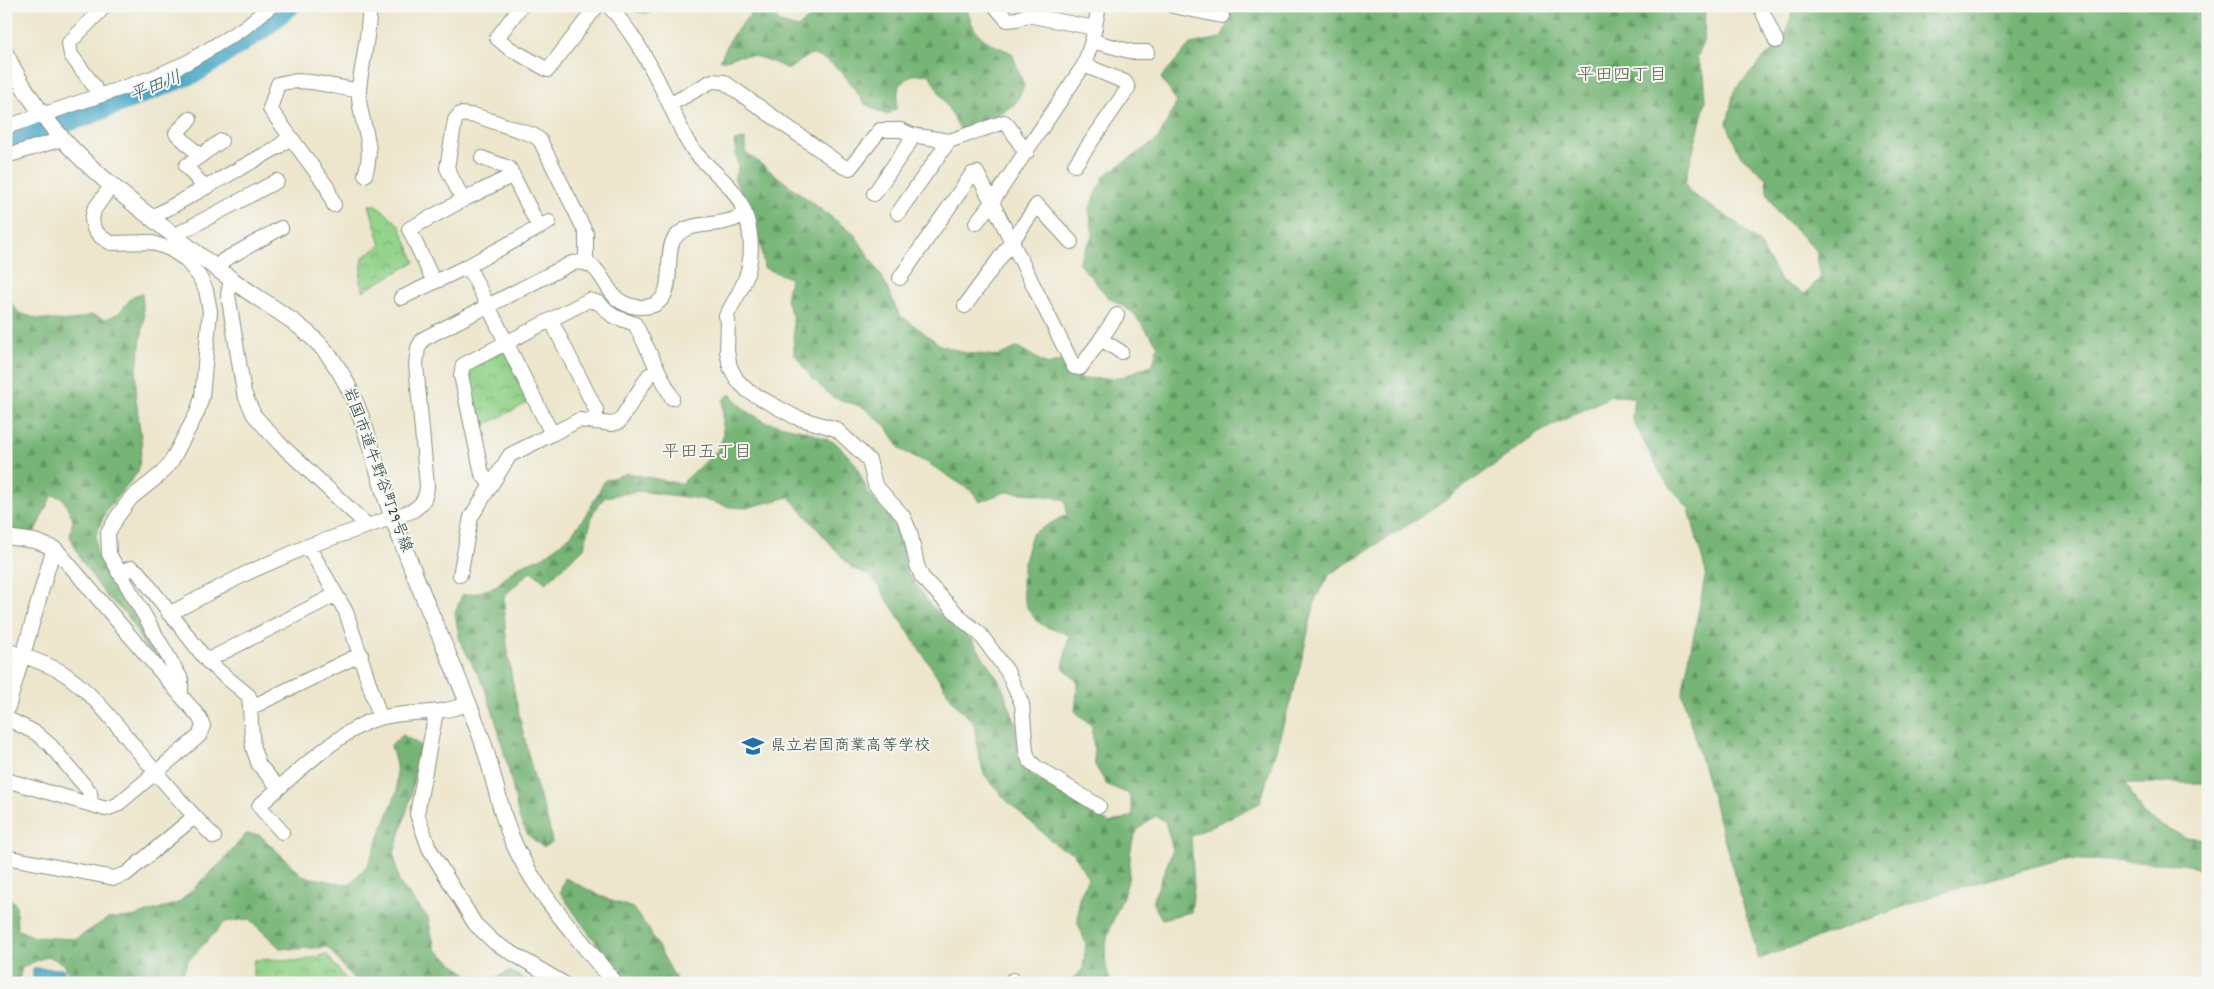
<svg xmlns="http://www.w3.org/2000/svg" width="2214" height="989" viewBox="0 0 2214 989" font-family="Dekko,'Klee One',sans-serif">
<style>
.forest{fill:url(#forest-firs);stroke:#4a7955}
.park{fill:url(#park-crowns);stroke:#59885f}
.water{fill:#46a7c6;stroke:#32727d}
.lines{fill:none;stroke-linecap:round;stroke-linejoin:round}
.river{stroke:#46a7c6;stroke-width:20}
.minor-casing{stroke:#869280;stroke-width:16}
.tertiary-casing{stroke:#869280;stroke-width:18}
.minor{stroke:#fff;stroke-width:14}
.tertiary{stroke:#fff;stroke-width:16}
.labels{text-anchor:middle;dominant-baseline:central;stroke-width:4;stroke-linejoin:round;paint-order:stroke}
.street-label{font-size:16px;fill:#1f3d34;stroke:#f6f6f2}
.poi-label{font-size:16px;fill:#1f3d34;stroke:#f6f6f2;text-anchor:start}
.neighbourhood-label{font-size:18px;fill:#606151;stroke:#f6f6f2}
.water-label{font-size:18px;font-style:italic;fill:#2b5d60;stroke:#f6f6f2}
</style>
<defs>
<pattern id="forest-firs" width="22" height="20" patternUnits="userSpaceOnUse" patternTransform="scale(1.25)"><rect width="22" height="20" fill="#76b576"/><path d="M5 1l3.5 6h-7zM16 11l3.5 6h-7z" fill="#609462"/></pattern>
<pattern id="park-crowns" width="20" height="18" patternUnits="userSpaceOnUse" patternTransform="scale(1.25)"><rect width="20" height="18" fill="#93d38a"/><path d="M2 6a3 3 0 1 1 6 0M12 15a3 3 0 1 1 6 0" fill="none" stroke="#77ac72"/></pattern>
</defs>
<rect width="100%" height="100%" fill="#f6f6f2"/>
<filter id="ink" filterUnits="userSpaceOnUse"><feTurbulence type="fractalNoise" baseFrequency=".02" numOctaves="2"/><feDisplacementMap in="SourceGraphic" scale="10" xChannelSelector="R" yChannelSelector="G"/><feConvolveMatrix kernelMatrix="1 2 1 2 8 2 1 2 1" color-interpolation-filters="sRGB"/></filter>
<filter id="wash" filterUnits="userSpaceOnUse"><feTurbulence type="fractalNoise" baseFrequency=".0096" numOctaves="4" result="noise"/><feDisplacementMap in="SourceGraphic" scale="20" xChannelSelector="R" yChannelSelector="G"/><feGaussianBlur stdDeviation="1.12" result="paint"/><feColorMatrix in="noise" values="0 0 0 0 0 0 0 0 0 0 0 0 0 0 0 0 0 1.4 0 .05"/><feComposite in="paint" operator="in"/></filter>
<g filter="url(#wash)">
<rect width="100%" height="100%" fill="#ede6cc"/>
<path class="forest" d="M 629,6 L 664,6 C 651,13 640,17 629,6 Z
M 817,6 L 967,6 C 973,38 985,41 1012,53 L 1024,86 L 1015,104 L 973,130 L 960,129 L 929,74 L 912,75 L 899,85 L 896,109 L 886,115 L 865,104 L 842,72 L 828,61 L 811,54 L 789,69 C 773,63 757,53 739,56 C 731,57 729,61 720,60 L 732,36 L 753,11 L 770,8 L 780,23 L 798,28 L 816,10 Z
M 1233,6 L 1705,6 L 1704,39 L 1697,58 L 1704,75 L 1706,100 L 1685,182 L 1689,192 L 1738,224 L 1759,243 L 1781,282 L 1805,294 L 1821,277 L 1816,250 L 1777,212 L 1767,192 L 1766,178 L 1740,155 L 1727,124 L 1734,91 L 1764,58 L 1783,41 L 1791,17 L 1793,6 L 2208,6 L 2208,783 L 2126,783 L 2143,815 L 2184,837 L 2208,839 L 2208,872 L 2185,864 L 2060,859 L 1935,895 L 1759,959 L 1682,694 L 1706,573 L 1689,509 L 1663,478 L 1632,419 L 1634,397 L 1611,396 L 1540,432 L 1433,509 L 1330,574 L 1316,597 L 1298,675 L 1260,803 L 1191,836 L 1194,888 L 1191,912 L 1162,919 L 1152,902 L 1173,850 L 1165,821 L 1155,816 C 1150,821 1141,826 1137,831 C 1127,847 1132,867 1127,884 C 1116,921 1095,942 1111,983 L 1068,983 L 1083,969 L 1086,944 L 1078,923 L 1079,898 L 1088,878 L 1073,852 L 1059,847 L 1006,800 L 984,774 L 978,752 L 974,723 L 956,705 L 877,584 L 871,576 L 852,568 L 789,497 L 746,508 L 730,507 L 701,499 L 639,491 L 605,497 L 594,510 L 584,548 L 546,583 L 531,571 L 504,596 C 504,658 520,721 535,781 C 540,802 550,821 552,843 L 543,847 L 528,835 L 519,818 L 510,775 L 495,718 L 483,684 L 460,641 L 455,613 L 462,595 L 476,593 L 495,587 L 517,567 L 545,556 L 571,535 L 588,512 L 605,480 L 628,473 L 681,484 L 717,451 L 723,437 L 723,400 L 730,394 L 745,410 L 766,422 L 806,431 L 836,443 L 855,463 L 868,492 L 899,531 L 907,572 L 930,605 L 972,640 L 1001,684 L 1016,724 L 1017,756 L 1033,776 L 1109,823 L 1133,816 L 1129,794 L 1107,785 L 1095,765 L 1092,726 L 1075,711 L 1078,683 L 1063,667 L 1069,635 C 1060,631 1044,628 1037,621 C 1013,597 1023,562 1032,534 L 1067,514 L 1065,500 L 1036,494 L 1005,492 L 979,502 L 973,492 L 928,463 L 901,450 L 887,427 L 863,407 L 832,397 L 810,376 L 794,353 L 793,318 L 786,300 L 790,278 L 764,268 L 761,247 L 750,206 L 734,179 L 738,168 L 734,141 L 745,139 L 745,152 L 855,235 L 882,277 L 899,314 L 940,345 L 966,353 L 998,356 L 1018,347 L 1048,365 L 1064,360 L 1082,379 L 1120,378 L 1153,364 L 1158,345 L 1132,312 L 1108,297 L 1078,262 L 1093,235 L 1089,210 L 1104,176 L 1158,139 L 1177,102 L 1161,78 L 1190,44 L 1221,38 L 1230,20 Z
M 6,280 L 10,287 L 8,299 L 19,313 L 38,319 L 71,321 L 91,315 L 106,319 L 119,313 L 133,296 L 142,294 L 144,319 L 136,375 L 136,399 L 142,445 L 138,472 L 107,509 L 96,534 L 96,554 L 155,648 L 154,654 L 145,647 L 127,615 L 106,596 L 81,560 L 70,536 L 73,519 L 63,498 L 52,495 L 33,535 L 6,529 Z
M 403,735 L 420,745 L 410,800 L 394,854 L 399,882 L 428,918 L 435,949 L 468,975 L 492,979 L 510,971 L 531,983 L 356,983 L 328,947 L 296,949 L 280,948 L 249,919 L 225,922 L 187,962 L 180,983 L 72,983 L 64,964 L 48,956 L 22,967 L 18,983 L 6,983 L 6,893 L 16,905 L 17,929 L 34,937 L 76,939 L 107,919 L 132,917 L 178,903 L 223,861 L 246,834 L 260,835 L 303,876 L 349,885 L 368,865 L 397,791 L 396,765 L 391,745 Z
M 565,878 L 609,900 L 633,908 L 648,928 L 678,983 L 633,983 C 604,957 582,924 560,892 Z
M 2208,914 L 2208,949 L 2200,940 L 2201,925 Z"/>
<path class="park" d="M 369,205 L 377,205 L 399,225 L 415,262 L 363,291 L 360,281 L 363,257 L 381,245 Z
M 500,351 L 509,357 L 529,402 L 479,428 L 465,373 L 468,367 Z
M 326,954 L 349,983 L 252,983 L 254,960 L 270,959 L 301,961 Z"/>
<path class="water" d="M 33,968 L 63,969 L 70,983 L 33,983 Z"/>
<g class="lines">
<path class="river" d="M 6,142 L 89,115 L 195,73 L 261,30 L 290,6"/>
</g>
</g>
<g filter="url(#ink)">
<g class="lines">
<g class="minor-casing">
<path id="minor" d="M 521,6 L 497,38 L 509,48 L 548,70 L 597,6
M 609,6 C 644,45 663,91 685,137 C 694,156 714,170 728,185 C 751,210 757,251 744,282 C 739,294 732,305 726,316 L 728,320 L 727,351 L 730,367 L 737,380 L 748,391 L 795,417 L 836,429 L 869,460 L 875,485 L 903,516 L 910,532 L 917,565 L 922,577 L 964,621 L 980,634 L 1007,671 L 1022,704 L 1026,751 L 1029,760 L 1036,767 L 1099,806
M 995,6 L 1007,20 L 1017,19 L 1027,15 L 1095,28
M 1099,6 L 1092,41 L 1084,65 L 992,202 L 1074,367 L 1080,368 L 1101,339
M 1173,6 L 1222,16
M 1760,6 L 1776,41
M 1092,41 L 1133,52 L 1147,52
M 98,95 L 94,86 L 71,55 L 69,43 L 105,6
M 671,104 L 712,81 L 724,82 L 844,167 L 850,168 L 880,130 L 901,130 L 912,135
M 190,119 L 176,133 L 200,156
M 6,127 L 152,78 L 188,62 L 244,28 L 271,6
M 6,156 L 62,139
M 482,158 L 509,168 L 539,227
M 1075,165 L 1128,88 L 1125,82 L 1084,65
M 365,175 C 375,143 362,129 359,99 C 358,85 362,70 364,57 C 367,40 369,23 370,6
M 513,175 L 463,200 L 447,168 L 455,120 L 460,114 L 477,116 L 533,135 L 540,140 L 586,233 L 586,262
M 111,186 L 94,210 L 92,220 L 94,229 L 101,237 L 111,243 L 150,242 L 170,249 L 185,259 L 199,276 L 206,290 L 210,311 L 202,397 L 197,413 L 171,462 L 161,474 L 131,498 L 117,517 L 108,533 L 109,554 L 181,679 L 181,696
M 205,188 L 186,166 L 221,141
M 874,194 L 910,142 L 912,135 L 949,141 L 1004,122 C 1015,130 1016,143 1027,152
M 334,205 L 327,187 L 270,109 L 278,84 C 306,76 332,88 359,90
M 898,213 L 949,141
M 154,219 L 158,214 L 278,147 L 290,137
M 177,237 L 181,232 L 277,181
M 216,268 L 224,260 L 281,228
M 900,278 L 972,174 L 977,173 L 992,202 L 976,223
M 231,280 L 228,294 L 244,393 L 254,415 L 279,443 L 368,526
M 434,282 L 409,229 L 463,200
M 401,298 L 468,266 L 549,222
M 965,306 C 989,272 1014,240 1037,205 L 1071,242
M 1117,315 L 1101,339 L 1121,352
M 551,320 L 596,410 L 596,422 L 612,424 L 619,422 L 649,375 L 657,371
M 552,434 L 579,420 L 596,422
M 491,485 L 482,474 L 461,375 L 463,365 L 589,300 L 599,303 L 613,316 L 635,324 L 672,398
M 6,537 L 35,541 L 56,549 L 200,718 L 203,726 L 199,736 L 117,805 L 106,809 L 6,780
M 308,546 L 346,612 L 380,717
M 118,572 L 132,568 L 138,572 L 208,662 L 249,696 L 253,748 L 259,765 L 279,788
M 460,575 L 471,517 L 491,485 L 510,455 L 552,434 L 468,266
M 169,614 L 245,574 L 308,546 L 412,511 C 423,504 426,498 427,486 L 416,364 L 418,348 L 423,339 L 572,263 C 611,257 597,304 639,307 C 681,309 663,260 673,241 C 684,221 709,227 728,221 C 734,220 740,216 745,214
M 6,650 C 24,656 43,662 60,671 C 91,690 115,723 138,751 C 162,780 187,809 214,837
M 208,662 L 214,657 L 335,595
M 251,705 L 256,705 L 361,654
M 436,712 L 417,814 L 429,848 L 475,924 L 495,943 L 563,983
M 6,714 L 52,554 L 56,549
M 6,718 L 36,733 L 50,745 L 90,792 L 91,804
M 282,832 L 259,806 C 288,780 342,728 379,718 C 409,710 440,716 469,703
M 6,857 L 114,878 L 126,874 L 194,817
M 1009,983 L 1013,980"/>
</g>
<g class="tertiary-casing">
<path id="tertiary" d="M 6,55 C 44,132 92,171 158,223 C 182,242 206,261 231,279 C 265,305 309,325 333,361 C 365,406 375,470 394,521 C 406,552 417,582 430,612 C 447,653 465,693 480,734 C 495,774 499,816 519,854 C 543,902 582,940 614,983"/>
</g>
<use href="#minor" class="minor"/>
<use href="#tertiary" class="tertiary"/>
</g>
</g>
<defs>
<g id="school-bare" transform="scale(1.725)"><path d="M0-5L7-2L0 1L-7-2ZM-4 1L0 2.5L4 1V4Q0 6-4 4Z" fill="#1f6fb2" stroke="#f6f6f2" stroke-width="2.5" paint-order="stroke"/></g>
</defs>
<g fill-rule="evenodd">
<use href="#school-bare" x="753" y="746"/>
</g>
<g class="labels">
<g class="street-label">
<text transform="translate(377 470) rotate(70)">岩国市道牛野谷町29号線</text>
</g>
<g class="poi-label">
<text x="770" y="746">県立岩国商業高等学校</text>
</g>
<g class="neighbourhood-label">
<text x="1622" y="76">平田四丁目</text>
<text x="707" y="453">平田五丁目</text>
</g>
<g class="water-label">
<text transform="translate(156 88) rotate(-22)">平田川</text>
</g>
</g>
<rect width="2214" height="989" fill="none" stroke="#f6f6f2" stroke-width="25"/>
</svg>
